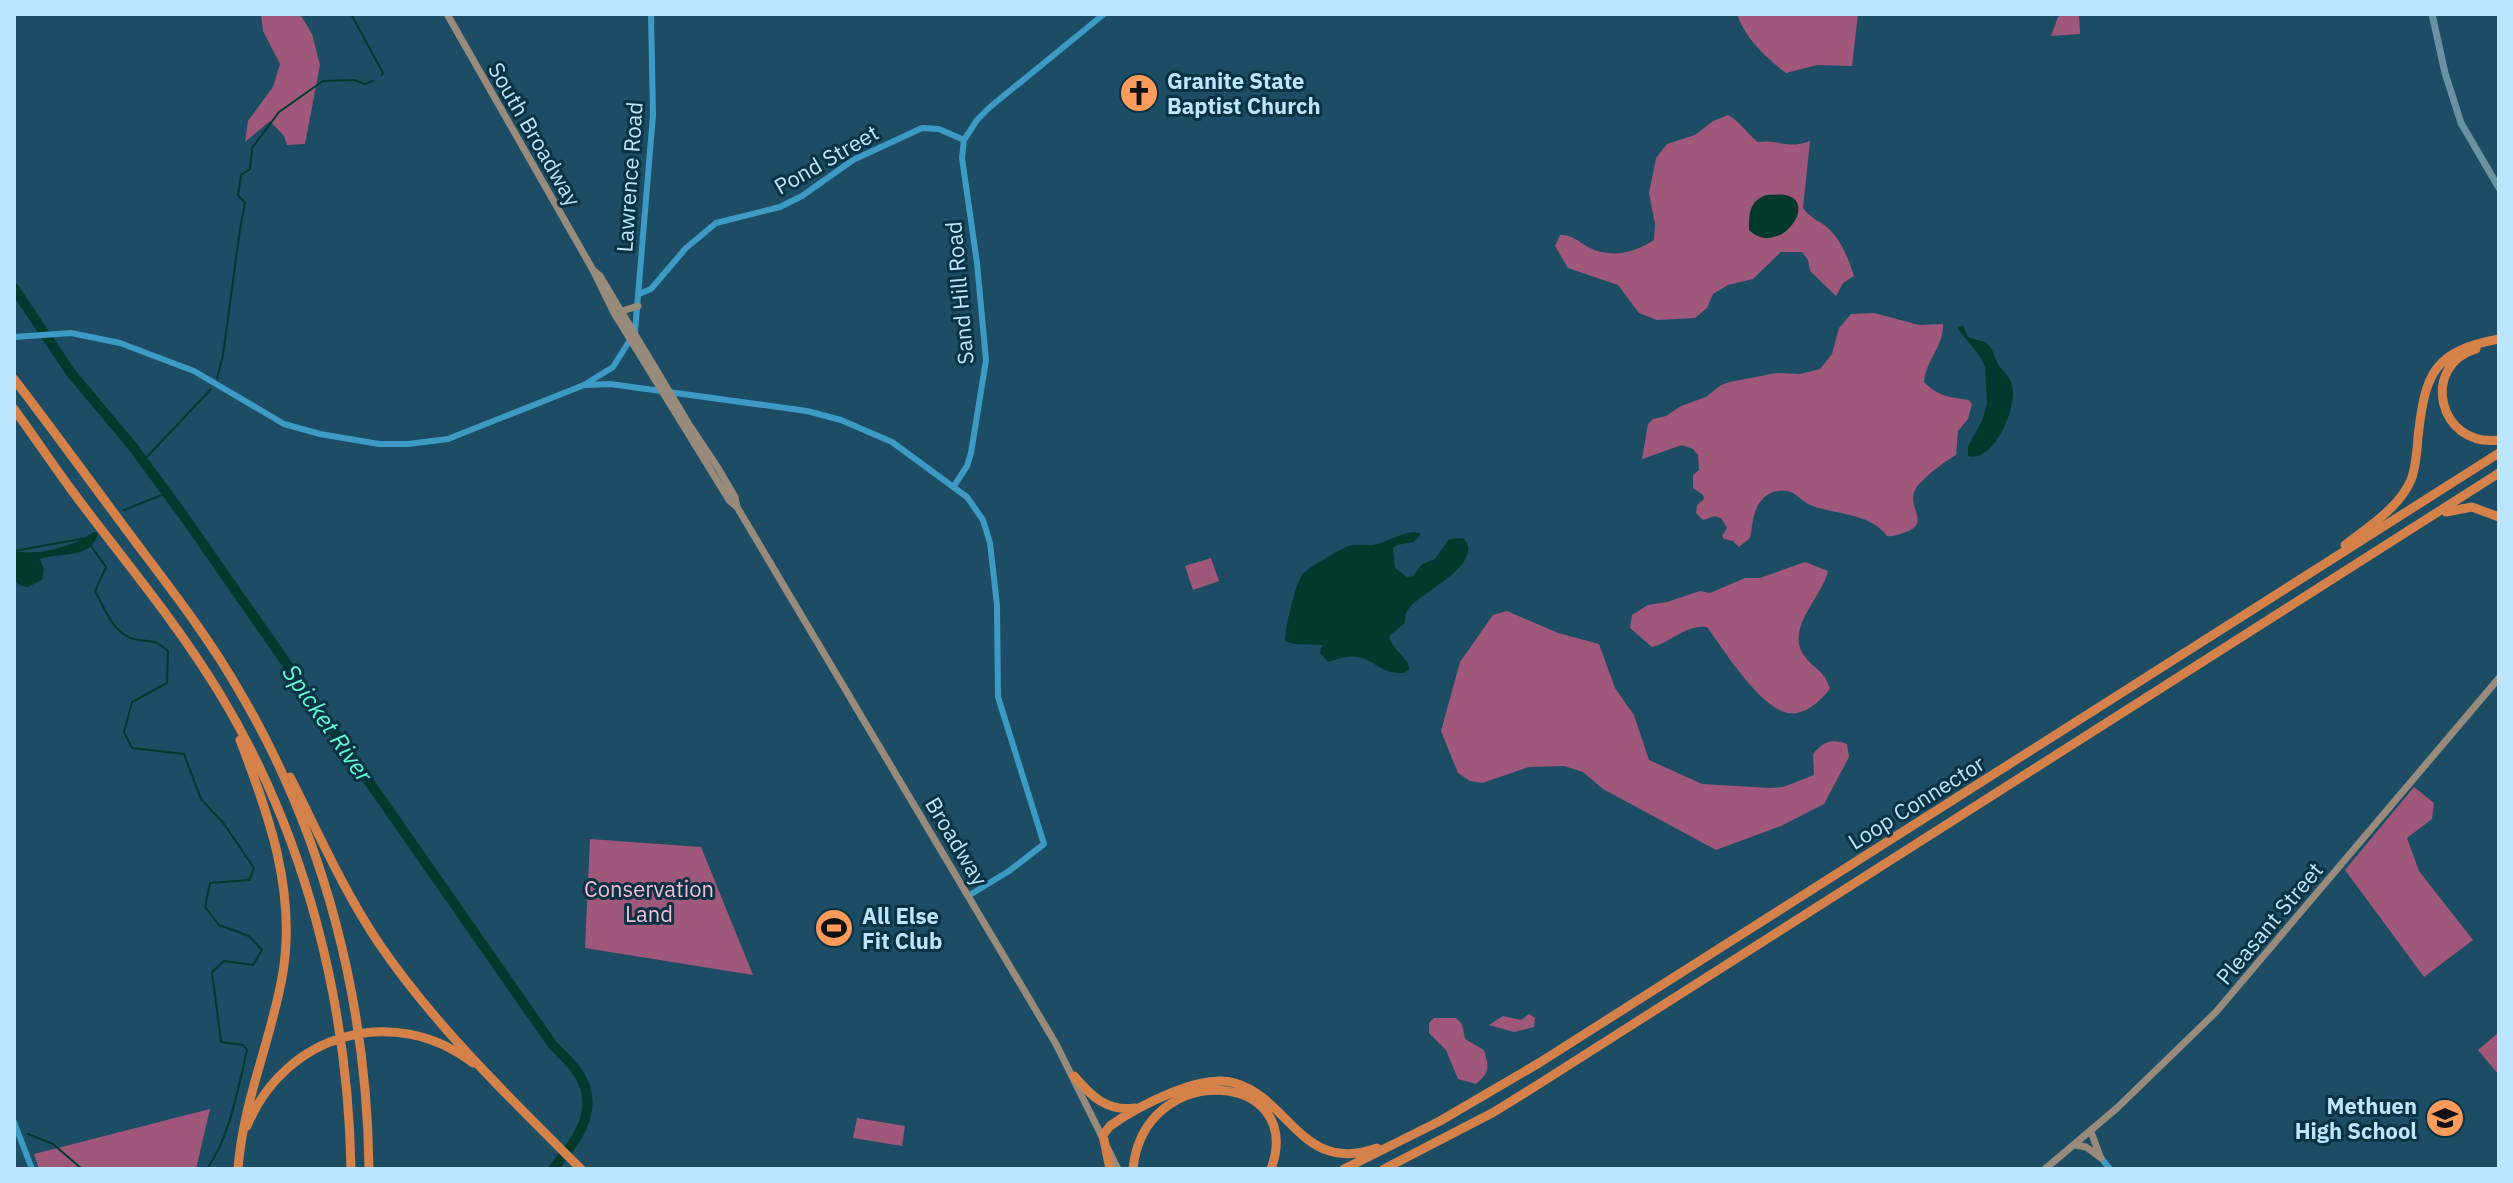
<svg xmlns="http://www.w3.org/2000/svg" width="2513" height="1183" viewBox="0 0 2513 1183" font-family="'IBM Plex Sans',sans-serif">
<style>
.green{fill:#9f5879}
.water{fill:#003a2d}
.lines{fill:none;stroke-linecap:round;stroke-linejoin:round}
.stream{stroke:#003a2d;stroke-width:2}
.river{stroke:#003a2d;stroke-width:10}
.tertiary{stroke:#3d9ac5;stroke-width:6}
.secondary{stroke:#6b92a0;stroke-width:7}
.primary{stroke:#988b7b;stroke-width:7}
.motorway{stroke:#d5814a;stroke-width:9}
.labels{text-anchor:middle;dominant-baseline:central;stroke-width:6;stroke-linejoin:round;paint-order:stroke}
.poi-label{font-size:22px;font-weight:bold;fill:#bce6fd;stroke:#093243;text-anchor:start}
.street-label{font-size:22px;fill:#bce6fd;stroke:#093243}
.park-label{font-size:22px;fill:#f6bcd4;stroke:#093243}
.water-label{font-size:24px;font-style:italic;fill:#5ffed3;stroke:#093243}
</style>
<rect width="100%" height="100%" fill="#1c4d64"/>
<path class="green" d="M 261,14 L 296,14 L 302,17 L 312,34 L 320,65 L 305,144 L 287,145 L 284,136 L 270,121 L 245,142 L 248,121 L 273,87 L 280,64 L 263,31 Z
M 1737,14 L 1858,14 L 1852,66 L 1817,65 L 1786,73 C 1766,58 1745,38 1737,14 Z
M 2063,14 L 2079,14 L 2080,34 L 2051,36 L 2058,17 Z
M 1728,115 C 1741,122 1746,133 1758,142 C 1781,139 1786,150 1810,141 L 1803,208 C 1812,220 1819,220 1829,229 C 1841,240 1849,260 1854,276 L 1843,283 L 1836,296 L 1810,271 L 1808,260 L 1802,252 L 1781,252 L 1753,279 L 1728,285 L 1713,294 L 1707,308 L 1695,318 L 1657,320 L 1639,313 L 1618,285 L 1568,268 L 1555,246 L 1560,235 C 1573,235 1577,241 1588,247 C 1611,259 1634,253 1654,240 L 1655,224 L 1649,193 L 1656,158 L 1667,144 L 1695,135 L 1713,121 Z
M 1874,313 L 1919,325 L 1943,324 C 1944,346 1926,360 1924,382 C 1939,397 1949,397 1969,400 L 1972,404 L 1968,419 L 1958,431 L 1956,455 C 1945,461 1923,478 1916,488 C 1904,509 1936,524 1900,534 C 1895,535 1892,537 1887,536 C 1870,512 1832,515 1808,504 C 1801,500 1795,492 1787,491 C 1782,490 1773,491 1769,494 C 1753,503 1753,523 1750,538 L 1739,547 L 1733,541 L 1724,539 L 1722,536 L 1727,528 L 1721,518 L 1715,516 L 1703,520 L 1696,513 L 1697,505 L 1704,499 L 1703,495 L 1693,488 L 1693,475 L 1699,470 L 1698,455 L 1693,449 L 1682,445 L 1642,459 L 1648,424 L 1653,419 L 1666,416 L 1681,406 L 1706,397 L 1721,385 L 1730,382 L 1776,373 L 1800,374 L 1820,369 L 1832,354 L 1839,328 L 1851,314 Z
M 1211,558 L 1219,581 L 1193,590 L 1185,566 Z
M 1805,562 L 1828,571 C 1823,596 1786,627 1803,654 C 1814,670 1824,669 1830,689 C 1820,701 1805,716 1788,713 C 1760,708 1723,649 1707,627 C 1686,624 1672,642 1652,647 L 1630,628 L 1632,615 L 1648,605 L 1667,602 L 1700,591 L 1710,593 L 1745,578 L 1760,578 Z
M 1507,611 L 1558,633 L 1599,644 L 1615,688 L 1634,715 L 1649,760 L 1702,784 L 1771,788 L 1783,787 L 1814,775 L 1813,754 C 1823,742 1831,738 1847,744 L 1849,757 L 1824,804 L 1781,826 L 1716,850 L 1603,789 L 1583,772 L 1564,766 L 1529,767 L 1482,783 L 1470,781 L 1458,773 L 1441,731 L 1460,662 L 1493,615 Z
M 2414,787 L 2434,803 L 2432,819 L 2407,838 L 2419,871 L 2473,940 L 2424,977 L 2345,870 Z
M 590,839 L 701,847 L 753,975 L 585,948 Z
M 1529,1014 L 1535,1018 L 1534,1027 L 1514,1032 L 1489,1025 L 1503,1016 L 1521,1020 Z
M 1434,1018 L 1456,1018 L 1462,1024 L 1465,1039 L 1484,1050 C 1489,1066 1490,1073 1476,1084 L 1458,1079 L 1446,1050 L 1429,1033 L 1429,1023 Z
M 2499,1032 L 2499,1075 L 2478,1050 Z
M 210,1109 L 196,1169 L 39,1169 L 34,1154 Z
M 857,1118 L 905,1126 L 902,1146 L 853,1138 Z"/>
<path class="water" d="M 1766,195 C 1772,195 1779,194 1785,195 C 1820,201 1779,259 1749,230 C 1749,213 1749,202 1766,195 Z
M 1963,326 L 1968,337 C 1974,340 1982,340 1986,343 C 1993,347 1994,357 1998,364 C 2003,372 2010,376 2012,385 C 2018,406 1994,464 1968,456 L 1968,446 L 1982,421 L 1987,404 L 1985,367 L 1981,358 L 1958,329 L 1958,327 Z
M 95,532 L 98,533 C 92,560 60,552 40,559 L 44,570 L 42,580 L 28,587 L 21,586 L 14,580 L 14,551 C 38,556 75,546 95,532 Z
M 1414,532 L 1421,534 L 1414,542 L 1397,545 L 1393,548 L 1395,568 L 1407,577 L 1413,576 L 1422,564 L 1435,559 L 1449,539 L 1463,538 C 1487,562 1423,592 1411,606 C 1406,611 1405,616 1405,623 L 1389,636 C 1393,651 1406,655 1410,669 L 1404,673 C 1384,673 1383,668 1367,660 C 1354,653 1340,658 1328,662 L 1320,653 L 1322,645 L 1294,644 L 1285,641 C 1285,629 1295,585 1302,575 C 1304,570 1342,548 1349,546 C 1357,543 1365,546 1373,545 C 1387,542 1398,534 1414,532 Z"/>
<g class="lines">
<path class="stream" d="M 351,14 L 383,73 L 382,75
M 217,378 L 223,355 L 240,229 L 245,203 L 238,195 L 241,175 L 250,169 L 252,148 L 279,112 L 323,81 L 354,80 L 365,84 L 373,81
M 143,461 L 211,389
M 124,510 L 167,493
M 91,546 L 106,567 L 95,591 C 104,607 114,635 134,639 C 153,644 150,636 168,651 L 167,683 L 132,702 L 124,732 L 132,748 L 184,754 L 201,799 L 224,824 L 254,868 L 249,880 L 210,883 L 205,907 L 219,925 L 249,936 L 262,950 L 253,965 L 224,961 L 212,972 L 221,1042 L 243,1045 L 247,1050 C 238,1089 230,1136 207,1169
M 14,551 L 86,538 L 94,533
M 28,1134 L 53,1144 L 82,1169"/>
<path class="river" d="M 14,288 L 71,373 L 133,447 L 183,515 L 552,1044 C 560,1053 571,1062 578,1073 C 602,1109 576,1141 553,1169"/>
<path class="tertiary" d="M 639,294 L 651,289 L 686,248 L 716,223 L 780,207 L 802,196 L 853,160 L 922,128 L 939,129 L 964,140
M 14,337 L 71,333 L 120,343 L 194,371 L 284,424 L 320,434 L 379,444 L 408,444 L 448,439 L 584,385 L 613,367 L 635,332 L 653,115 L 651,14
M 586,385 L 610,384 L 807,411 L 841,420 L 892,442 L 967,497 L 983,520 L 990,543 L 997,605 L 998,697 L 1044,844 L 1009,871 L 968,896
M 954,486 L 967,466 L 971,453 L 986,360 L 977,263 L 962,158 L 964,140 L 977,120 L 990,107 L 1104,14
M 14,1122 L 32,1169
M 2101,1158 L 2110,1169"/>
<path class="secondary" d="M 2432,14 L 2445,73 L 2461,123 L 2499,188"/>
<path class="primary" d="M 447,14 L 593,270 L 614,313 L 729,500 L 737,507
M 593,270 L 600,276 L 690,426 L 718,468 L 735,497 L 737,507 L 1056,1044 L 1118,1169
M 622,311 L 638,306
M 2091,1132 L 2100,1156
M 2076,1145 L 2086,1147 L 2101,1158
M 2045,1169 L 2117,1108 L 2216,1012 L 2499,678"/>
<path class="motorway" d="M 2476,349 C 2420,365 2438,448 2499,440
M 14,379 C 56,434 96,489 137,544 C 174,593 211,641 241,694 C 325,837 367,1003 369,1169
M 14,409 C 33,435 51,462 70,488 C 121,557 176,621 220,694 C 306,836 348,1004 351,1169
M 2446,512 L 2472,507 L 2499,517
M 2345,545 C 2368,527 2399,508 2411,480 C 2416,467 2417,451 2418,437 C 2425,374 2433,351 2499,339
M 290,777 C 319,834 344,892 380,945 C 436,1027 511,1099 581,1169
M 1074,1076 C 1091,1096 1107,1112 1135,1108
M 247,1126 C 285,1034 393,1002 473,1063
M 238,1169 C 243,1100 272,1039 283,972 C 296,891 269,815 240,740
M 1110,1169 L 1103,1135 L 1110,1126 C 1138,1106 1201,1073 1235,1083 C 1290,1099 1302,1175 1377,1148
M 1133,1169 C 1144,1058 1307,1070 1271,1169
M 1344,1169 L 1440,1121 L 1539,1063 L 2499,453
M 1384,1169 L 1494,1112 L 1539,1084 L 2499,473"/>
</g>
<defs>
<g id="church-disc" transform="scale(2)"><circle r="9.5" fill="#ff9b5a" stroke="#093243"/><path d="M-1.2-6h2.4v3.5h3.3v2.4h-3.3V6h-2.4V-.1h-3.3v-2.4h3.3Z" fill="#111"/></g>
<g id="stadium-disc" transform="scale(2)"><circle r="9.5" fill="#ff9b5a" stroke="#093243"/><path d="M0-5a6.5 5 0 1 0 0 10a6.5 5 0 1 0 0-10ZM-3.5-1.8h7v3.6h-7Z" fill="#111"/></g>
<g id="school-disc" transform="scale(2)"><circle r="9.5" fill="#ff9b5a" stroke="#093243"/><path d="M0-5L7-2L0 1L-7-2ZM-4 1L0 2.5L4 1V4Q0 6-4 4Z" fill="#111"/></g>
</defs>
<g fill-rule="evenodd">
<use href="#church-disc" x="1139" y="93"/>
<use href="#stadium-disc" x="834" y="928"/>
<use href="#school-disc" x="2445" y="1118"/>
</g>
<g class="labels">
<g class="poi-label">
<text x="1167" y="80">Granite State<tspan x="1167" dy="25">Baptist Church</tspan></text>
<text x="862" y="915">All Else<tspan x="862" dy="25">Fit Club</tspan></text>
<text x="2417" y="1105" text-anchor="end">Methuen<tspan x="2417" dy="25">High School</tspan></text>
</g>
<g class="street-label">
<text transform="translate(535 134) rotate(60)">South Broadway</text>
<text transform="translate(826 159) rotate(-30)">Pond Street</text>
<text transform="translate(629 177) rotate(-86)">Lawrence Road</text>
<text transform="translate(959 293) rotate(-95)">Sand Hill Road</text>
<text transform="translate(1916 802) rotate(-32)">Loop Connector</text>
<text transform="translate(957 841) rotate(59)">Broadway</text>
<text transform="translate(2269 923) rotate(-50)">Pleasant Street</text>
</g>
<g class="park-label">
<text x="649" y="888">Conservation<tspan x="649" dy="25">Land</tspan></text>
</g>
<g class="water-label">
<text transform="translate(328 723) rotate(55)">Spicket River</text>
</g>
</g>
<rect width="2513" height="1183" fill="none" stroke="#bce6fd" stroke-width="32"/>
</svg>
